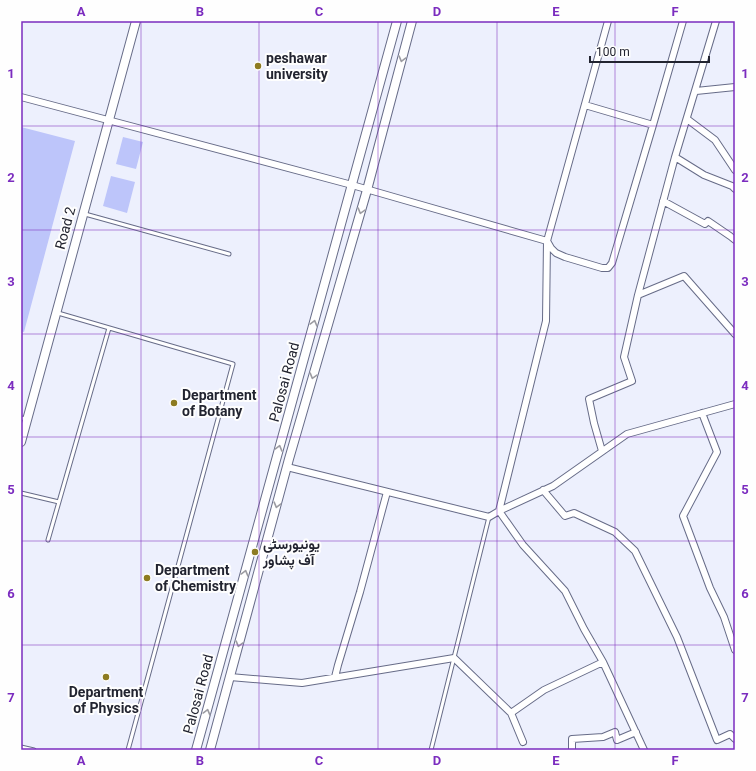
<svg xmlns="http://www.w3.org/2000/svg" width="756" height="771" viewBox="0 0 756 771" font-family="Roboto,Vazirmatn,sans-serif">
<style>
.green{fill:#bdc5fa}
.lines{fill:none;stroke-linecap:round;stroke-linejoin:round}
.service-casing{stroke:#676c88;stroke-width:5}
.minor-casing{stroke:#676c88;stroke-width:8}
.tertiary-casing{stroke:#676c88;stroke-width:10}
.service{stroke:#fff;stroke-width:3}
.minor{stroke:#fff;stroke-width:6}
.tertiary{stroke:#fff;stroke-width:8}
.oneway{stroke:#9c9ca2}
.grid{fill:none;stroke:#7b2cbf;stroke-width:1;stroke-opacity:0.55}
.poi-dot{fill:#8d7b21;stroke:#fefefe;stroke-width:1.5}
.labels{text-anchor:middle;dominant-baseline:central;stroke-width:4;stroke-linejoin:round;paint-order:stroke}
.poi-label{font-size:14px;font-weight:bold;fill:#222430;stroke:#fefefe;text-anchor:start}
.street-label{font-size:14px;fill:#222430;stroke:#fefefe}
.neatline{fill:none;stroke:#7b2cbf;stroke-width:1.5}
.grid-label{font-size:13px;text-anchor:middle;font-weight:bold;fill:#7b2cbf}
</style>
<rect width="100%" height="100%" fill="#edf0fd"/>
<path class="green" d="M 21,127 L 75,141 L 24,332 L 21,331 Z
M 123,137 L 143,142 L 136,169 L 116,164 Z
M 111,176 L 135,182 L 127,213 L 103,206 Z"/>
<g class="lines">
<g class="service-casing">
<path id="service" d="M 85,214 L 229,254
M 58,313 L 233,364 L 128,750
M 21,418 L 27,419
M 21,493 L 59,502
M 48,540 L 109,328
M 21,747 L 34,750
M 431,750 L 489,517"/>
</g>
<g class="minor-casing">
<path id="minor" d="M 608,21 L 547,241 L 546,321 L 499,511 L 523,545 L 565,591 L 584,629 L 603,662 L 644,750
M 696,91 L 735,87
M 21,97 L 352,185 L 547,241 L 551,248 L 556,253 L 565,257 L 602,268 L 608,268 L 612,263 L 653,125 L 683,21
M 585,105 L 653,125
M 687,119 L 715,140 L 735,170
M 675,157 L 704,175 L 732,186 L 735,189
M 663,201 L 705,224 L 708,221 L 730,236 L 735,240
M 638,295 L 675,157 L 716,21
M 702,413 L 717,452 L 683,516 L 710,588 L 724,617 L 735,650
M 602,451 L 594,423 L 589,399 L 632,381 L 624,357 L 638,295 L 684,276 L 735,334
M 287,467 L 489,517 L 499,511 L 553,486 L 627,434 L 735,404
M 543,490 L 565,516 L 574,513 L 615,532 L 635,551 L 677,637 L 717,740 L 730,734 L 735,739
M 230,677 L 302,683 L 454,658 L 511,713 L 523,742
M 335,677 L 338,665 L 360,592 L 387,492
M 511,713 L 544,690 L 603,662
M 572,750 L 572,739 L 603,737 L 615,732 L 617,740 L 636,732"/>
</g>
<g class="tertiary-casing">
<path id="tertiary" d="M 21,442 L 136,21
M 196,750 L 397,21
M 210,750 L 289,459 L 367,190 L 412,21"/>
</g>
<use href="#service" class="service"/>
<use href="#minor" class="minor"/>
<use href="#tertiary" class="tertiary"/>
</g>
<defs><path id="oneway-chevron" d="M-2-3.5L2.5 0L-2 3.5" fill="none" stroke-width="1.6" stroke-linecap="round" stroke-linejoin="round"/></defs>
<g class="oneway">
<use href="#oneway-chevron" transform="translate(402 59) rotate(105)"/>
<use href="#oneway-chevron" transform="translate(361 211) rotate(106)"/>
<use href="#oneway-chevron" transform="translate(314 323) rotate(-75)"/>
<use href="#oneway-chevron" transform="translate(313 376) rotate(106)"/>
<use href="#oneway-chevron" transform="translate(279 448) rotate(-75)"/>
<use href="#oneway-chevron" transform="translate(277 505) rotate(105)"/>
<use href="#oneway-chevron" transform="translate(245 573) rotate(-75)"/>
<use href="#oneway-chevron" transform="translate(239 644) rotate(105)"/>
<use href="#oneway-chevron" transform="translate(207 712) rotate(-75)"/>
</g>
<path class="grid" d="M 141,21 L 141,750M 259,21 L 259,750M 378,21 L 378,750M 497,21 L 497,750M 615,21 L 615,750M 21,126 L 735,126M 21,230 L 735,230M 21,334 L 735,334M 21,437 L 735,437M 21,541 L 735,541M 21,645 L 735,645"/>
<g class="poi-dot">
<circle cx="258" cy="66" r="4"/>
<circle cx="174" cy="403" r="4"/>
<circle cx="255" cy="552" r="4"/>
<circle cx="147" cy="578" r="4"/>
<circle cx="106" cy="677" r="4"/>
</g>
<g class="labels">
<g class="poi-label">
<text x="266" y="58">peshawar<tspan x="266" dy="16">university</tspan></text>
<text x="182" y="395">Department<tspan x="182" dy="16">of Botany</tspan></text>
<text x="263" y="544">یونیورسٹی<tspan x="263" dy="16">آف پشاور</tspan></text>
<text x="155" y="570">Department<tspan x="155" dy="16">of Chemistry</tspan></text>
<text x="106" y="692" text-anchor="middle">Department<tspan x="106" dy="16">of Physics</tspan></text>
</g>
<g class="street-label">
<text transform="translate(65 228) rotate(-75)">Road 2</text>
<text transform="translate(284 382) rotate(-75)">Palosai Road</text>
<text transform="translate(198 694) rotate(-75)">Palosai Road</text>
</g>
</g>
<rect width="756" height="771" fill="none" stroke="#fefefe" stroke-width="44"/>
<path d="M590 56v6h119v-6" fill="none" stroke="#222430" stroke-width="2"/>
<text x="596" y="56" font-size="12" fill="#222430" stroke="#fefefe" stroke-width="3" paint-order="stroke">100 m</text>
<rect x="22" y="22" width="712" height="727" class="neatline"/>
<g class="grid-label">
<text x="81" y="16">A</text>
<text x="200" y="16">B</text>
<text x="319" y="16">C</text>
<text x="437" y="16">D</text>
<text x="556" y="16">E</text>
<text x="675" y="16">F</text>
<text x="11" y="78">1</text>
<text x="745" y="78">1</text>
<text x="11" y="182">2</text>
<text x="745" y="182">2</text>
<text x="11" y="286">3</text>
<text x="745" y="286">3</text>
<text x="11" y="390">4</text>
<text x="745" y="390">4</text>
<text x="11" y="494">5</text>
<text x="745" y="494">5</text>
<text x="11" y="598">6</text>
<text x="745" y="598">6</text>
<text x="11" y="702">7</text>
<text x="745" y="702">7</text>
<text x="81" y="765">A</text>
<text x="200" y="765">B</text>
<text x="319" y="765">C</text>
<text x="437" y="765">D</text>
<text x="556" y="765">E</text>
<text x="675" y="765">F</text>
</g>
</svg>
